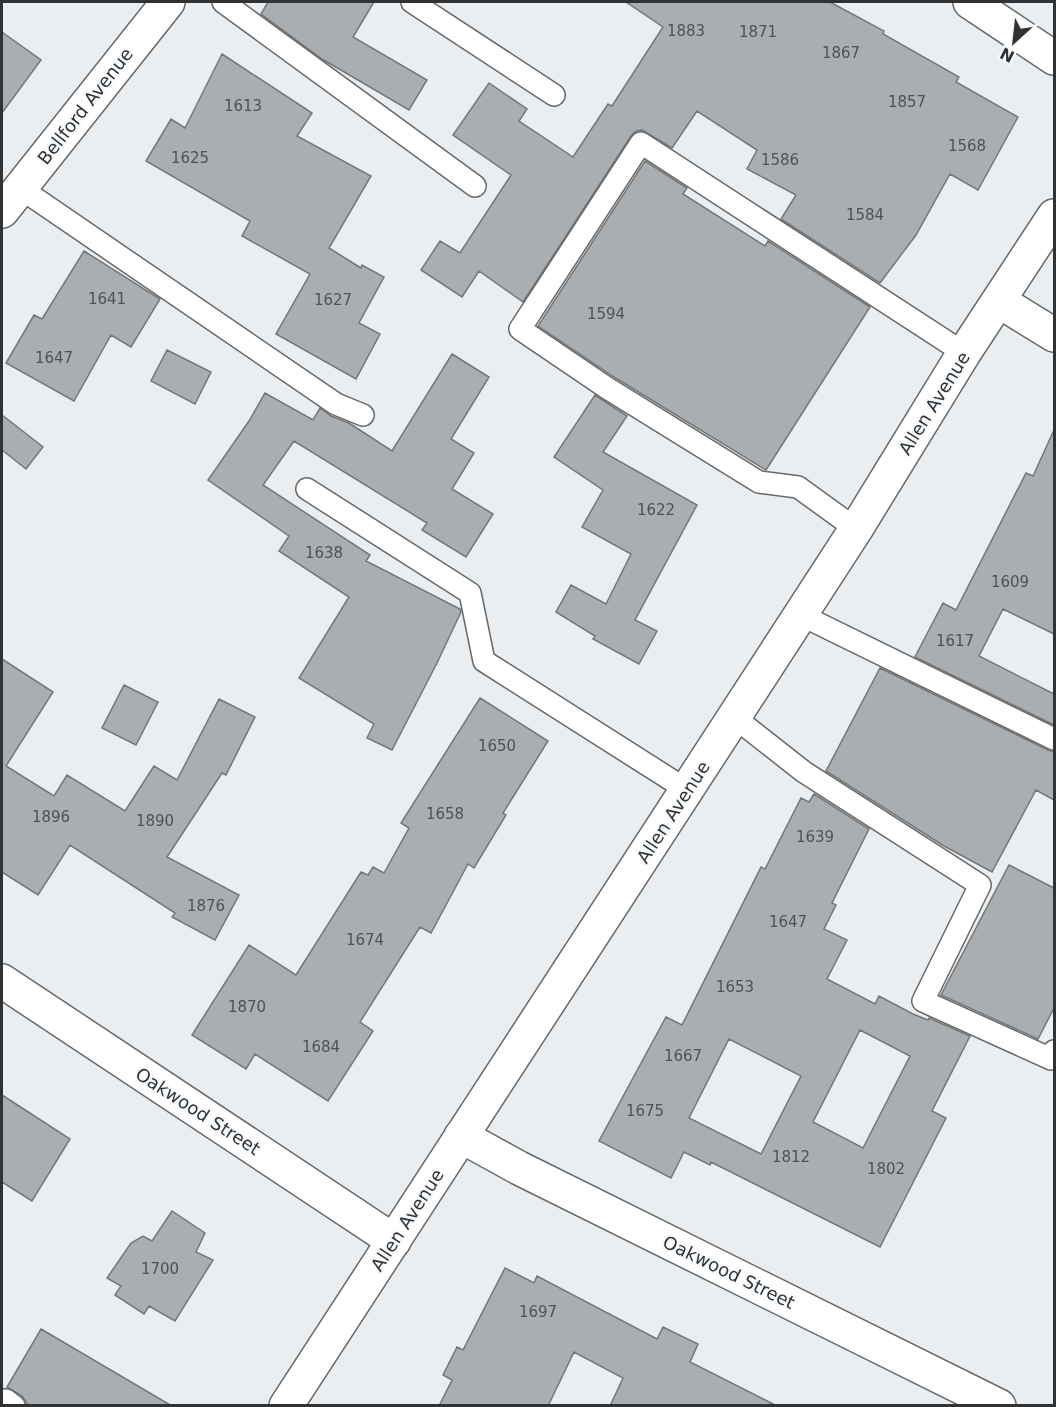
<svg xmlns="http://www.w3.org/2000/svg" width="1056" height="1407" viewBox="0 0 1056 1407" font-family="'DejaVu Sans',sans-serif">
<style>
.building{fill:#abaeb0;stroke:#747678;stroke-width:1.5;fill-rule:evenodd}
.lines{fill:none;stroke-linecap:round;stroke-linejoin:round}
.lane-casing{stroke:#66696b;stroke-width:24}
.street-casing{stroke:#66696b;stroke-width:36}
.secondary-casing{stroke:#66696b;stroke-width:36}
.lane{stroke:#fff;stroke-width:21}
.street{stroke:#fff;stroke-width:33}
.secondary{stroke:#fff;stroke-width:33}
.labels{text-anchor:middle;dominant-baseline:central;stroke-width:5;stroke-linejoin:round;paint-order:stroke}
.number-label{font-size:15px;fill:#505152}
.street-label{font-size:18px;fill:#313233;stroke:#f8fbfd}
</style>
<rect width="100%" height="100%" fill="#ebeef0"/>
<path class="building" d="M 268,2 L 374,2 L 353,37 L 427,80 L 409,110 L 322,59 L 261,14 Z
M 626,2 L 830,2 L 884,31 L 883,34 L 959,77 L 956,82 L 1018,117 L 978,190 L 950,174 L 916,235 L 880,283 L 781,219 L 796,195 L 747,169 L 757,150 L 697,111 L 672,148 L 642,130 L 636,131 L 631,136 L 523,302 L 479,271 L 462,297 L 421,270 L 440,241 L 460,253 L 511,175 L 453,135 L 489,83 L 527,109 L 519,121 L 573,157 L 608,104 L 612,106 L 663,27 Z
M 2,32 L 41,60 L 2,113 Z
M 222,54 L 312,113 L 297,136 L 371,176 L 329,248 L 361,268 L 362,265 L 384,277 L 359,323 L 380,334 L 356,379 L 276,334 L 310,274 L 242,236 L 250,221 L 146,161 L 171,119 L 185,128 Z
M 645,161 L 687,188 L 683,194 L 765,246 L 768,241 L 870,307 L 766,470 L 614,377 L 538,326 Z
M 84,251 L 160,299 L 131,347 L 111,335 L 74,401 L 6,363 L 34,315 L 42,319 Z
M 167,350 L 211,372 L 195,404 L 151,381 Z
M 452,354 L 489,377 L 451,439 L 474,453 L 452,489 L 493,514 L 466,557 L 422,530 L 427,523 L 294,441 L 263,485 L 370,555 L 366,561 L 460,609 L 461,612 L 437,663 L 392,750 L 367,738 L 374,724 L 299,678 L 349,597 L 279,551 L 289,536 L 208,480 L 249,421 L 265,393 L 313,420 L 320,408 L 331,416 L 349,423 L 392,451 Z
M 595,395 L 627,416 L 603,452 L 697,505 L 635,620 L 657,631 L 639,664 L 593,639 L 595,636 L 556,612 L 571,585 L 606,604 L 631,554 L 582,527 L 603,490 L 554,457 Z
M 2,415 L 43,447 L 26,469 L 2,450 Z
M 1054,430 L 1054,634 L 1003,609 L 979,656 L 1054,694 L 1054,725 L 915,657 L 943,603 L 956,610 L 1026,473 L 1033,476 Z
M 2,659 L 53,692 L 6,766 L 54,796 L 67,775 L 125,811 L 154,766 L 177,780 L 219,699 L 255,717 L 226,775 L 222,773 L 167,857 L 239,895 L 215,940 L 172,917 L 175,913 L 70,845 L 38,895 L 2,872 Z
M 880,668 L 1048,750 L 1054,752 L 1054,800 L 1036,790 L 992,872 L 944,846 L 826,771 Z
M 124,685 L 158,702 L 136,745 L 102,728 Z
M 480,698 L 548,741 L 503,813 L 506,815 L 474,868 L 468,864 L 431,933 L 420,927 L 360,1022 L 373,1031 L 328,1101 L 255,1054 L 246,1069 L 192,1035 L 249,945 L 296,975 L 361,872 L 368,875 L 373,867 L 384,873 L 409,828 L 401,823 Z
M 814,794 L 869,829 L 832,903 L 836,905 L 824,929 L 847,940 L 827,979 L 875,1004 L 879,996 L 913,1014 L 928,1020 L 929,1018 L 970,1036 L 932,1111 L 946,1118 L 880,1247 L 711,1162 L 710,1165 L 684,1152 L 671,1178 L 599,1141 L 666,1017 L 682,1025 L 761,867 L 765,869 L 801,798 L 809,802 ZM 860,1030 L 910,1056 L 863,1148 L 813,1122 ZM 729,1039 L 801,1076 L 761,1154 L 689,1118 Z
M 1009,865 L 1054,888 L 1054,1008 L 1038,1039 L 941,995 Z
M 2,1095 L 70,1139 L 32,1201 L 2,1182 Z
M 172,1211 L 205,1233 L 196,1252 L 213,1260 L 175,1321 L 149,1306 L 144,1314 L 115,1295 L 121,1286 L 107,1278 L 131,1243 L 143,1236 L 152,1241 Z
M 505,1268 L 534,1283 L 537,1276 L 657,1339 L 663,1327 L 698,1344 L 690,1362 L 777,1406 L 610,1406 L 623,1378 L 574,1352 L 548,1406 L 439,1406 L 452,1380 L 443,1375 L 457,1347 L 463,1350 Z
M 41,1329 L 172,1406 L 29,1406 L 22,1396 L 7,1387 Z"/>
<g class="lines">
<g class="lane-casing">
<path id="lane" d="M 223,2 L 475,186
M 412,2 L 554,95
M 20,188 L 336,404 L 363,415
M 307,489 L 470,593 L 484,661 L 687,790
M 856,529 L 798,487 L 759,482 L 607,388 L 520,329 L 641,143 L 964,353
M 801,615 L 1054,739
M 734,717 L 804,772 L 980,885 L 923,1001 L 1051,1059 L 1054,1051
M 6,1400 L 14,1406"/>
</g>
<g class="street-casing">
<path id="street" d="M 970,2 L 1054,58
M 2,211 L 168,2
M 999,301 L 1054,335
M 2,981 L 394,1241
M 461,1136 L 519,1168 L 999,1406"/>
</g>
<g class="secondary-casing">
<path id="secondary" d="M 286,1406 L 734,717 L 856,529 L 964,353 L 1054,216"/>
</g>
<use href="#lane" class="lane"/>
<use href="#street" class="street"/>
<use href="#secondary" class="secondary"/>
</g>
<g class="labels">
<g class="number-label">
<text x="686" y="31">1883</text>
<text x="758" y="32">1871</text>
<text x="841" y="53">1867</text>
<text x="907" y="102">1857</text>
<text x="243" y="106">1613</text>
<text x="967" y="146">1568</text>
<text x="190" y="158">1625</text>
<text x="780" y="160">1586</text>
<text x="865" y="215">1584</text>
<text x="107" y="299">1641</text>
<text x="333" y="300">1627</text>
<text x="606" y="314">1594</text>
<text x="54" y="358">1647</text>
<text x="656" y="510">1622</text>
<text x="324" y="553">1638</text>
<text x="1010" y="582">1609</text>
<text x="955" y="641">1617</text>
<text x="497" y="746">1650</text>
<text x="445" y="814">1658</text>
<text x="51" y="817">1896</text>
<text x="155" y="821">1890</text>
<text x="815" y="837">1639</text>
<text x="206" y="906">1876</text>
<text x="788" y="922">1647</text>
<text x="365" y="940">1674</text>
<text x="735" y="987">1653</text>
<text x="247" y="1007">1870</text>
<text x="321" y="1047">1684</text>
<text x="683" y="1056">1667</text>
<text x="645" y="1111">1675</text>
<text x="791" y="1157">1812</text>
<text x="886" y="1169">1802</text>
<text x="160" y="1269">1700</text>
<text x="538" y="1312">1697</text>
</g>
<g class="street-label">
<text transform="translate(85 106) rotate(-52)">Bellford Avenue</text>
<text transform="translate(934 403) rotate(-58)">Allen Avenue</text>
<text transform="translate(673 812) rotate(-57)">Allen Avenue</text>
<text transform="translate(198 1111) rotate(33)">Oakwood Street</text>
<text transform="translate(407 1220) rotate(-57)">Allen Avenue</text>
<text transform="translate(729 1272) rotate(26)">Oakwood Street</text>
</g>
</g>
<rect width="1056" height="1407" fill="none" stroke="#313233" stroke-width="6"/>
<g transform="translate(1014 42) rotate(207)" stroke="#f8fbfd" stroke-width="4.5" paint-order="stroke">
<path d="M0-4.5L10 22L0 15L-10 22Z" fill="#313233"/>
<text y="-9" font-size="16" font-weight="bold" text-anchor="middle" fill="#313233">N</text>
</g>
</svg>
